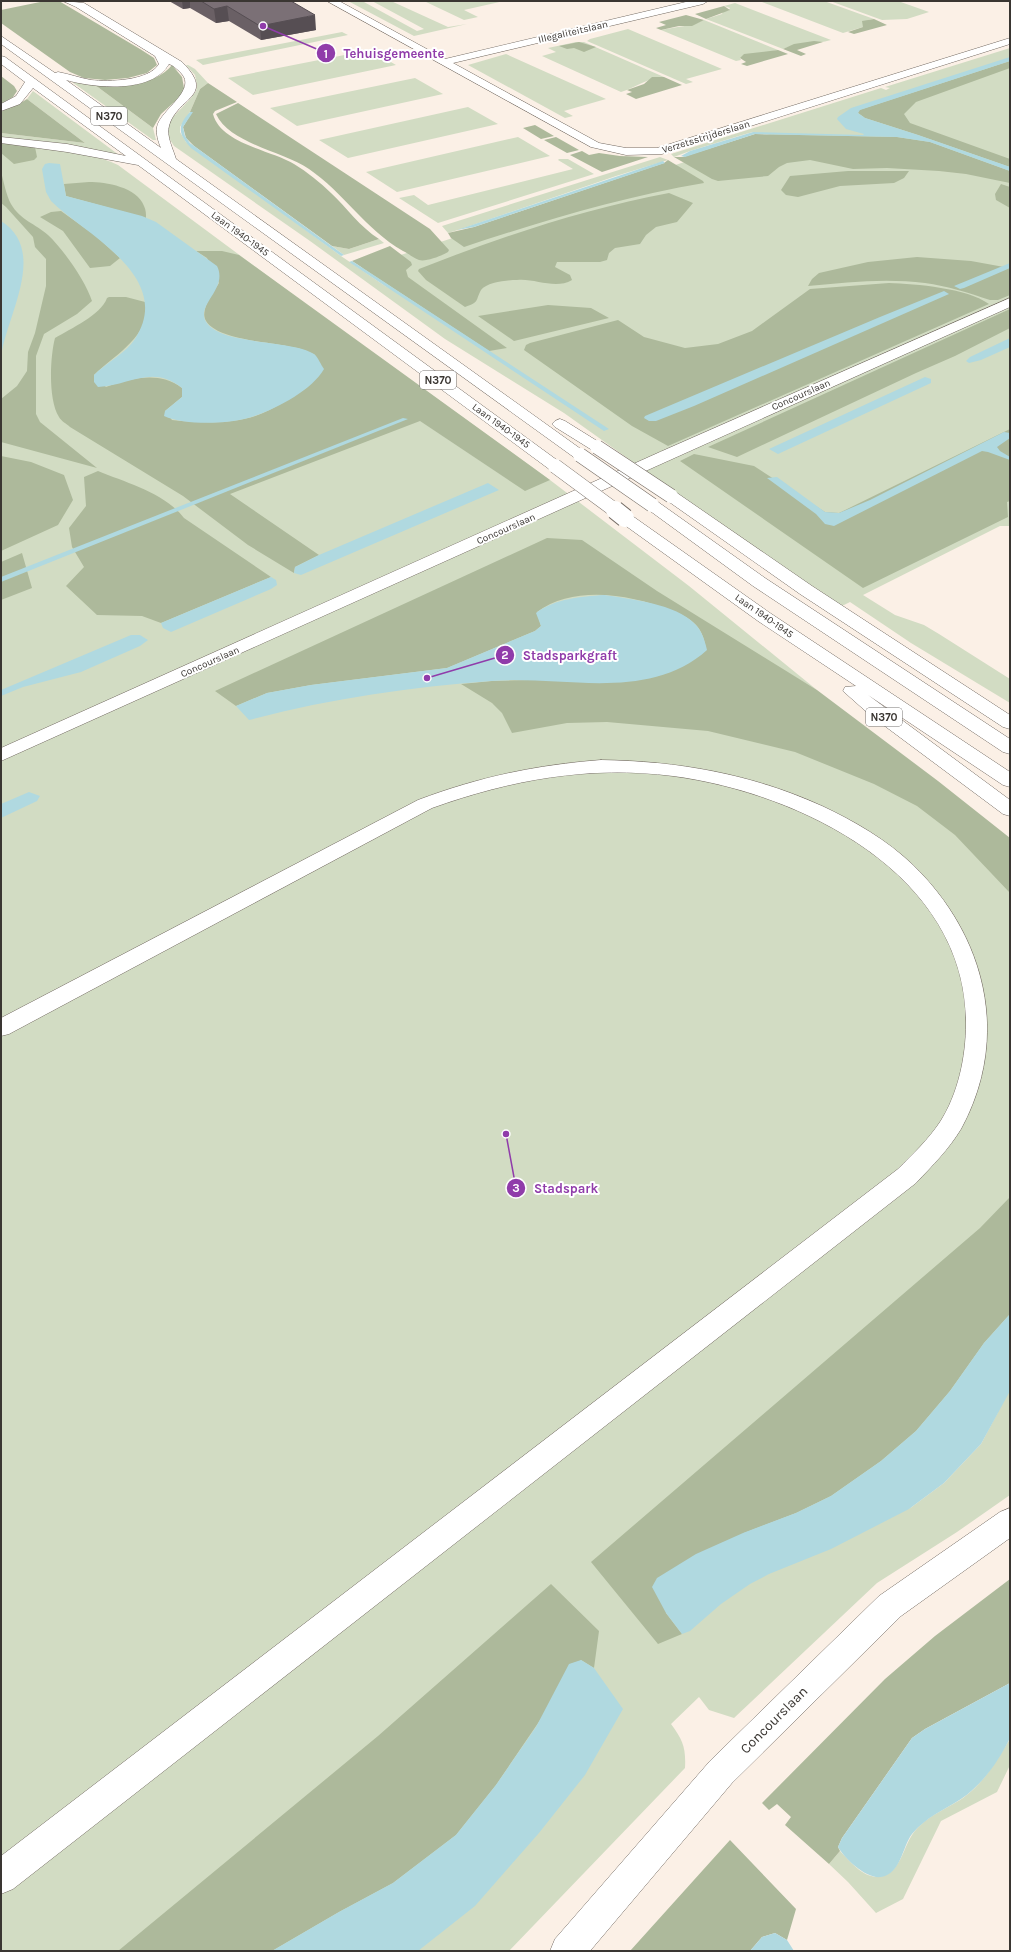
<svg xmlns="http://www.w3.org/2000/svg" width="1011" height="1952" viewBox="0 0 1011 1952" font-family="Karla,sans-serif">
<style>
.green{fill:#d2dcc3;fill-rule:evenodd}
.forest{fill:#adb99b}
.water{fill:#b0d9e0}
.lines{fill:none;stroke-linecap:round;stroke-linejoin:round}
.stream{fill:#b0d9e0;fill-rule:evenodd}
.minor-casing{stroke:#726961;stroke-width:1}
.highway-casing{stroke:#726961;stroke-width:1}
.minor{fill:#fff;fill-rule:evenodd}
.highway{fill:#fff;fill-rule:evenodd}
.highway-bridge-far1-casing{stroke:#726961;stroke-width:15;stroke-linecap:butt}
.highway-bridge-casing{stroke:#726961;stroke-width:20;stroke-linecap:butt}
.highway-bridge-far1{stroke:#fff;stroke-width:14}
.highway-bridge{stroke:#fff;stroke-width:18}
.wall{fill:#6a6065}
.shaded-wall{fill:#564e53}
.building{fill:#7b7076;stroke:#564e53}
.labels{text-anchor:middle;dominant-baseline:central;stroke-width:4;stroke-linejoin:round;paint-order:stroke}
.far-street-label{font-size:10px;fill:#3a3632;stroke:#fff}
.shield{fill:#fff;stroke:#757270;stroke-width:1}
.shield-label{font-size:11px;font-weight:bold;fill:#3a3632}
.near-street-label{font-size:14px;fill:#3a3632;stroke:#fff}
.leader{fill:none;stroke:#903caa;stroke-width:1.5}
.callout-dot{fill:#903caa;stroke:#fff;stroke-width:1.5}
.mark-label{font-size:12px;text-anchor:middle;font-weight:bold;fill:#fff}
.callout-label{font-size:13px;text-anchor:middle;font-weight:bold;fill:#903caa;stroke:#fff;stroke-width:4;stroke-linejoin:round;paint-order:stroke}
</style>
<rect width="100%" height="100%" fill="#fbf0e6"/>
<path class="green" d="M 348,1 L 366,1 L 364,2 L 417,31 L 424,29 L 372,1 L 391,1 L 448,27 L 467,24 L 414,36 Z
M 424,1 L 504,1 L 464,10 L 478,17 L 464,20 Z
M 765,1 L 824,1 L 874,19 L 868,20 L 863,27 L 843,33 L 762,2 Z
M 830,1 L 898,1 L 929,12 L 907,19 L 882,20 Z
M 735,3 L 831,40 C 815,45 799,42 783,49 L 706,19 L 722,14 L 723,11 L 728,11 L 730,8 L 724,6 Z
M 704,20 L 778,50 L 740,58 L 741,60 L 736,61 L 661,30 C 676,27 691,26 704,20 Z
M 628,29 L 722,69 L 686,79 L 693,82 L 686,84 L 587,41 L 590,39 Z
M 342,32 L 348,35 L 203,65 L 196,60 Z
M 576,42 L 584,42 L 664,77 C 651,76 635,88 621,92 L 542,56 L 556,52 L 548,48 Z
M 1010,48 L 1010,526 L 1000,526 L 863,595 L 895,615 L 924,625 L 939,634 L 1010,679 L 1010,703 L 911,643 L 850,602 L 838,608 L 564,413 L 445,339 L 310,241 L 174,146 L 169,138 L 167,130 L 172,118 L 191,98 L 196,91 L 197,85 L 195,75 L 186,65 L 188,65 L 195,69 L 208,83 L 200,89 L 190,112 L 180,127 L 180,132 L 186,142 L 341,256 L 388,288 L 361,268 L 770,134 L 753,132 L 742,135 L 690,151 L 674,157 L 671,154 L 881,88 L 886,90 L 890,88 L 885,87 Z
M 370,50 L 396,65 L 253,95 L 228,78 Z
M 506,54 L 606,99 L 564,111 L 573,116 L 565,118 L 468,65 Z
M 415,78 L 443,94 L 297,126 L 270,108 Z
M 72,82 L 95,85 L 153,128 L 156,140 L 153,140 Z
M 33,91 L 123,158 L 1,138 L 1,133 L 85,143 L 27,99 Z
M 468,107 L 498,124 L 348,158 L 319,140 Z
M 518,137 L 550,156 L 397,192 L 366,172 Z
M 1,143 C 40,148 83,148 118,165 L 311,308 L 550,480 L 689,586 L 817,690 L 763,658 L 1010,869 L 1010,1495 L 957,1532 L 877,1583 L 734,1718 L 709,1710 L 699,1697 L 671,1724 C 683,1740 686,1748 685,1768 L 509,1951 L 1,1951 ZM 998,1412 L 981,1444 L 944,1483 L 909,1509 Z
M 660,157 L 668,160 L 616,176 L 458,230 L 448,233 L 442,226 Z
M 559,159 L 568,159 L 594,174 L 438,223 L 399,198 L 414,195 L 428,205 L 573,169 L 558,160 Z
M 379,239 L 384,243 L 344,255 L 332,246 L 349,249 Z
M 1010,1739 L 1010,1765 L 997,1792 L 941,1821 L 903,1899 L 876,1913 L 848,1882 L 829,1864 L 840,1851 C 851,1862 865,1881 883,1876 C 900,1871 903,1849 912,1835 C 924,1817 945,1810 963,1798 C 985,1782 996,1761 1010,1739 Z"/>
<path class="forest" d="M 45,1 L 59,1 L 140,49 L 154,58 L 157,65 L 147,73 L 128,78 L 105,80 L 84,78 L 70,72 L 1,23 L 1,10 Z
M 724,6 L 730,10 L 706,19 L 695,14 Z
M 686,15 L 704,20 L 692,26 L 679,26 L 661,30 L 656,28 L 666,25 L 659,22 Z
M 874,19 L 887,25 L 854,34 L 848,32 L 863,27 L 862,21 Z
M 814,41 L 823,42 L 797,50 L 806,54 L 801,56 L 783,49 L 794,44 Z
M 579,42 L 596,47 L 584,52 L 574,48 L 567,49 L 559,46 Z
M 778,50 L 788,54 L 747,66 L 741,64 L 746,62 L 740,58 L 744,54 Z
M 1010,61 L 1010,68 L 916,102 L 904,114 L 910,123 L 1010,159 L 1010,167 L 918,135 L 865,118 L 858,113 L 859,110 Z
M 172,65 L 182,77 L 184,88 L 181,96 L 161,114 L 153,128 L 95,85 C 120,83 155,87 172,65 Z
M 1,76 L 14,86 L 17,91 L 13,97 L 1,104 Z
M 652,77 L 664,77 L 682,85 L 636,99 L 626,94 L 632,92 L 627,90 L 644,84 Z
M 208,83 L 237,102 L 215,111 L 213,114 C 221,144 271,150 294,164 C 307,172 320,182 331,193 C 347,208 360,227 379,239 L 349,249 L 332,246 L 194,146 L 186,138 L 183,127 L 192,112 L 190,112 L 200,89 Z
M 27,99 L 85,143 L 1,133 L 1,111 L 19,104 Z
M 238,103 L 430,229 L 449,250 L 448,252 C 441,256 426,262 419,260 C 413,258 408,253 403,251 C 365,229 344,193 309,169 C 283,151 230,144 216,114 Z
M 535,125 L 554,136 L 541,139 L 523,128 Z
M 755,134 L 897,137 L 930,142 L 1010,171 L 1010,183 L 966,174 L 939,171 L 887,168 L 853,169 L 810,160 L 787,163 L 779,167 L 768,176 L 718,181 L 712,179 L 674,157 L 683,157 Z
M 556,137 L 579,150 L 567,153 L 544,140 Z
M 1,143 L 35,147 L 37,157 L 34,160 L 14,164 L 1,153 Z
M 582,151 L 589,155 L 599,153 L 620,156 L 648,157 L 602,172 L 570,155 Z
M 668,160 L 703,181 L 704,183 C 621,197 543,221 464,247 L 451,238 L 448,233 L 474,227 L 664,163 Z
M 848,171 L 909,171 L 904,178 L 894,183 L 840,186 L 798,197 L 786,195 L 781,190 L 790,176 Z
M 1,172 C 4,182 6,195 11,204 C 20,220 36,224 48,235 C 64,250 86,282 92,301 L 77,314 L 44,334 L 36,356 L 36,414 L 40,422 L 97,468 L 1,442 L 1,399 L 17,386 L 27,371 L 28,352 L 35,333 L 46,286 L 46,259 L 35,247 L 33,237 L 6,207 L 1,203 Z
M 89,182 C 106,182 137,187 144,206 C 146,210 146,214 146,218 L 66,196 L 64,184 Z
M 1001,184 L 1010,187 L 1010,208 L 996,200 L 995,194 Z
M 669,193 L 693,203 L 677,222 L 656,227 L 646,235 L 640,244 L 615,248 L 609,253 L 607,260 L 600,262 L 557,262 L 555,267 L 570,275 L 572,280 C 555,290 535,278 517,280 C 508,280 487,282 481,290 C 475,301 480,302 465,307 L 426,280 L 418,271 L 419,269 C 500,237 584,209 669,193 Z
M 61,211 L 96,236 L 120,258 L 110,266 L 90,268 L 63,231 L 40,217 L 51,212 Z
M 390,246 L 411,262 L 412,265 L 406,270 L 408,277 L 507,348 L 489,351 L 352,261 Z
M 196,251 L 222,251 L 239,255 L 550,480 L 525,491 L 420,421 L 230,494 L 319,555 L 295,567 L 294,573 L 248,545 L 183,496 L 70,427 C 67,424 61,421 59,417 C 48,400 50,357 55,338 C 70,329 101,315 107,298 L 109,297 L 126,297 L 145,302 C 153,335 113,356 94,375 L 106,387 C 132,378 159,371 182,388 L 182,397 L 165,411 L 172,420 C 201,423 236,425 263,413 C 278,406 292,397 306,388 L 315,355 C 307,351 300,348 291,347 C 272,342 214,340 205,319 C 201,308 214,291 219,283 L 207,258 Z
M 917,257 L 971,261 L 1004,267 L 1010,264 L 1010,295 L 998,300 L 990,300 C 969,293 947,286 925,283 C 887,278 847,282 808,286 L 812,279 L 819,273 L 868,262 Z
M 889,283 C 916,284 967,288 989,304 L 668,446 L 632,426 L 524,350 L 526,345 L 530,343 L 618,320 L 644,337 L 685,348 L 718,344 L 752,331 L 810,289 Z
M 548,305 L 591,308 L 609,318 L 514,341 L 478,316 Z
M 1010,309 L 1010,328 L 955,356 L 916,373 L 737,457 L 708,447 Z
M 1010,429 L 1010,501 L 1007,502 L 1008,517 L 863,588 L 680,461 L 694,454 L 754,466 L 825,512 L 839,513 Z
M 1,456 L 31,462 L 64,475 L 73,500 L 58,525 L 1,551 Z
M 98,471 C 127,483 165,493 184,518 L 271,577 L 161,623 L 142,616 L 97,615 L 66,586 L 84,567 L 72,547 L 69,528 L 86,506 L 84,477 Z
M 547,538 L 582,540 L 657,591 L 817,690 L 938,781 L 1010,838 L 1010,893 L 955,835 L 917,806 L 874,784 L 795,752 L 708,731 L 607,722 L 567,723 L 512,733 L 502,713 L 492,703 L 461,684 L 492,681 L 652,677 C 671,670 691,664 706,650 C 705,641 702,631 696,625 C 689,617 678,613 669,610 C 630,594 573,585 537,612 L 541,626 L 535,631 L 447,668 L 311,685 L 267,693 L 236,706 L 215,691 Z
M 22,553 L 32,588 L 1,600 L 1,562 Z
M 1010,1197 L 1010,1314 L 984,1343 L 950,1391 L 916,1431 L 881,1461 L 831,1496 L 796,1513 L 744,1533 L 666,1613 L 682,1634 L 658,1644 L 591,1562 L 980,1228 Z
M 1010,1579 L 1010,1683 L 925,1729 L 912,1738 L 842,1838 L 838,1847 L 840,1851 L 829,1864 L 785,1825 L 791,1817 L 777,1804 L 769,1810 L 762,1803 L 885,1679 L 935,1636 Z
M 551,1584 L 599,1631 L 594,1668 L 581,1660 L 496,1785 L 456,1835 L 393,1883 L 339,1912 L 272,1951 L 118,1951 L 378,1736 Z
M 730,1840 L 796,1909 L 787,1940 L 775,1933 L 762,1937 L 750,1951 L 630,1951 Z"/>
<path class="water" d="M 1010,57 L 1010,61 L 860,110 L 858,113 L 865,118 L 918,135 L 1010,167 L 1010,171 L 930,142 L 897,137 L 755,134 L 685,157 L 681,156 L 690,151 L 753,132 L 863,135 L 864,134 L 846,129 L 837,119 L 838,117 L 851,108 Z
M 190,112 L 193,112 L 183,127 L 185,136 L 190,143 L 344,255 L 341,256 L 191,148 C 178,134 177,126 190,112 Z
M 663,161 L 665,163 L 474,227 L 457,230 Z
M 49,163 L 60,164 L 66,196 L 142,216 L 156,222 L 217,266 C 228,288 198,303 205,320 C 217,346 291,339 314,354 C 318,357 321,365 324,369 C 311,392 269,413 244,419 C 224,424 183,425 164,416 L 165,411 L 182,397 L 182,388 C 152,364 129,386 98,387 L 94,382 L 94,375 C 106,363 127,352 135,339 C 175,277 86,235 51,201 L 46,192 L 42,169 L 45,164 Z
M 1,221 C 49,251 6,316 1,357 Z
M 352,261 L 609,429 L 604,431 L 349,262 Z
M 1010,263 L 1010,268 L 964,288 L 960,289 L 954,286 Z
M 944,291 L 949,294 L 694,406 L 656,421 L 649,421 L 644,418 L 645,416 L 880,317 Z
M 1010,338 L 1010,347 L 981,360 L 969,363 L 966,361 L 970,357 Z
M 925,377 L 931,379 L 931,383 L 778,454 L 769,449 Z
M 1004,432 L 1010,433 L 1010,438 L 997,447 L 1000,451 L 1010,457 L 1010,460 L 988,452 L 982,451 L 834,526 L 825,524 L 816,514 L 767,478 L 777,477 L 825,512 L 839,513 L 870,500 Z
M 488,483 L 499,490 L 301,575 L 294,573 L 295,567 L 319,555 Z
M 271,577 L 276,580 L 277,585 L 271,589 L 171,632 L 163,628 L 161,623 Z
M 604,595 C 631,599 676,604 695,624 C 702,631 705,641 707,650 C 648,703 561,675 491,681 C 410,687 328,699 249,720 L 236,706 L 267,693 L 311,685 L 447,668 L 535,631 L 541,626 L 536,613 C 556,598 581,597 604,595 Z
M 131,635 L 140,635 L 148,640 L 140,646 L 81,672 L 23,687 L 1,696 L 1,690 Z
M 29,792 L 40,796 L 37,801 L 1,818 L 1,804 Z
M 1010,1314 L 1010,1391 L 981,1444 L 944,1483 L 909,1509 L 831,1549 L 769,1574 L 750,1584 L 721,1604 L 690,1631 L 682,1634 L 666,1613 L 652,1587 L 657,1578 L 696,1554 L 743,1533 L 796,1513 L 831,1496 L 881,1461 L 916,1431 L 950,1391 L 984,1343 Z
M 581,1660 L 594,1668 L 623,1709 L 585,1775 L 539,1833 L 475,1906 L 418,1951 L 272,1951 L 339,1912 L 393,1883 L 456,1835 L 496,1785 L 536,1727 L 569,1664 Z
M 1010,1683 C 1010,1694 1011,1733 1009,1740 C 998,1762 982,1785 961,1799 C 944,1810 926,1817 912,1834 C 902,1847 901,1874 881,1877 C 866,1879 845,1859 838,1847 L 842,1838 L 912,1738 L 925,1729 Z
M 775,1933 L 787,1940 L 794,1951 L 750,1951 L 762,1937 Z"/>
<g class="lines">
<path class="stream" d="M 403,418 L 408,419 L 1,582 L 1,577 Z"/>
<g class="minor-casing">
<path id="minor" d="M 327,1 L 339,1 L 445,59 L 690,1 L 708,1 L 703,4 L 453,63 L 599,143 L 626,148 L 657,148 L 1010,38 L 1010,44 L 662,154 L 626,155 L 591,147 Z
M 1010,298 L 1010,307 L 1,761 L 1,748 L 660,452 Z
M 601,760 C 677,761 752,774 822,806 C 854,821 887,840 913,865 C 986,936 1011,1037 961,1129 C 949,1149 932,1166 916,1183 L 13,1889 L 1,1894 L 1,1856 L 898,1169 C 913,1154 928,1140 940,1122 C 958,1094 966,1057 966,1023 C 966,874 801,793 673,776 C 590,765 510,780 432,808 L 9,1034 L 1,1036 L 1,1018 L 418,800 C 479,777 536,765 601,760 Z
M 1010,1508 L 1010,1538 L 901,1616 L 732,1783 L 590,1951 L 550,1951 L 555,1939 L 710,1761 L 879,1596 L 1000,1512 Z"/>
</g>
<g class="highway-casing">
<path id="highway" d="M 63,1 L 84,3 L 182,62 C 217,97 177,97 169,126 C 166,136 173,149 176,159 L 585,452 L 588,455 L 585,458 L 575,458 L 1,44 L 1,36 L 55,73 L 58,72 C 69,74 80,78 91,80 C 109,82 149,81 159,64 L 155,56 L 76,7 ZM 169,64 C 173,65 177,69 181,73 C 198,90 160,110 157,127 C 156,134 158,141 161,148 L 66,80 C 94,88 152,94 169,64 Z
M 1,56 L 5,57 L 561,463 L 563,466 L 561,469 L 555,471 L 549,469 L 138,165 L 67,152 L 1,143 L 1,137 L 67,144 L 126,156 L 33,88 L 20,104 L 1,111 L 1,104 L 16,96 L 25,82 L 1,64 Z
M 560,419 L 565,421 L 602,444 L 605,447 L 602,450 L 592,450 L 555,427 L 552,424 L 555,421 Z
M 671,491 L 677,493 L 812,586 L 1010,715 L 1010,729 L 1003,727 L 800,594 L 665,499 L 663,496 L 665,493 Z
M 652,500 L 658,502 L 765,578 L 1010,739 L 1010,754 L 1003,752 L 753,586 L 646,508 L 644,505 L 646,502 Z
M 625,513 L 631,515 L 770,613 L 1010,772 L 1010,787 L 1003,785 L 868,695 L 1010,800 L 1010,816 L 1003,814 L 870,715 L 843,691 L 845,687 L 856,686 L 758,621 L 619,521 L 617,518 L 619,515 Z"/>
</g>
<use href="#minor" class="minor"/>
<use href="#highway" class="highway"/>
<g class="highway-bridge-far1-casing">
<path id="highway-bridge-far1" d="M 597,447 L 671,496
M 580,455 L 652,505
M 555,466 L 616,511"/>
</g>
<g class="highway-bridge-casing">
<path id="highway-bridge" d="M 615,510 L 625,518"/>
</g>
<use href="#highway-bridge-far1" class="highway-bridge-far1"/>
<use href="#highway-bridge" class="highway-bridge"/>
</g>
<path class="wall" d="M 169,1 L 291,1 L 316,30 L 261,40 L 229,21 L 216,23 L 190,8 L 183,9 Z"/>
<path class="shaded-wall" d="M 182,1 L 190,1 L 190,8 L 183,9 Z
M 227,6 L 229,21 L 216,23 L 214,9 Z
M 315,15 L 316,30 L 261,40 L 260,26 Z"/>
<path class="building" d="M 201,1 L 291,1 L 315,15 L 260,26 L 227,6 L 214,9 Z"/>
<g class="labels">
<g class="far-street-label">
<text transform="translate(573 32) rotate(-13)">Illegaliteitslaan</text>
<text transform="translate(706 137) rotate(-17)">Verzetsstrijderslaan</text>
<text transform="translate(240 234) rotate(36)">Laan 1940-1945</text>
<text transform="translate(801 395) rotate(-24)">Concourslaan</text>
<text transform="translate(501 426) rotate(36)">Laan 1940-1945</text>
<text transform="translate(506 529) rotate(-24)">Concourslaan</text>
<text transform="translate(764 616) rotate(35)">Laan 1940-1945</text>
<text transform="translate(210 662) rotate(-24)">Concourslaan</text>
</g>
<g class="shield">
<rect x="91" y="107" width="36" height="18" rx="3"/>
<rect x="420" y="371" width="36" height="18" rx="3"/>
<rect x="866" y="708" width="36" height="18" rx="3"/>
</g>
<g class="shield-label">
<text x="109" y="116">N370</text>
<text x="438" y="380">N370</text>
<text x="884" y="717">N370</text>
</g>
<g class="near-street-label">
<text transform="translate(774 1720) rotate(-45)">Concourslaan</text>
</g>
</g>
<path class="leader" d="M263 26L326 53M427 678L505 655M506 1134L516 1188"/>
<g class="callout-dot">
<circle cx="263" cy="26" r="4"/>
<circle cx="427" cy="678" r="4"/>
<circle cx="506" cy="1134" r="4"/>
<circle cx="326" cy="53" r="10"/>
<circle cx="505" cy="655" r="10"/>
<circle cx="516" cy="1188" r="10"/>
</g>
<g class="mark-label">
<text x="326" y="58">1</text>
<text x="505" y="659">2</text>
<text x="516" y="1192">3</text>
</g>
<g class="callout-label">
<text x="394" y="58">Tehuisgemeente</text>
<text x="570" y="660">Stadsparkgraft</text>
<text x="566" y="1193">Stadspark</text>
</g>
<rect width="1011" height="1952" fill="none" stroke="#3a3632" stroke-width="4"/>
</svg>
